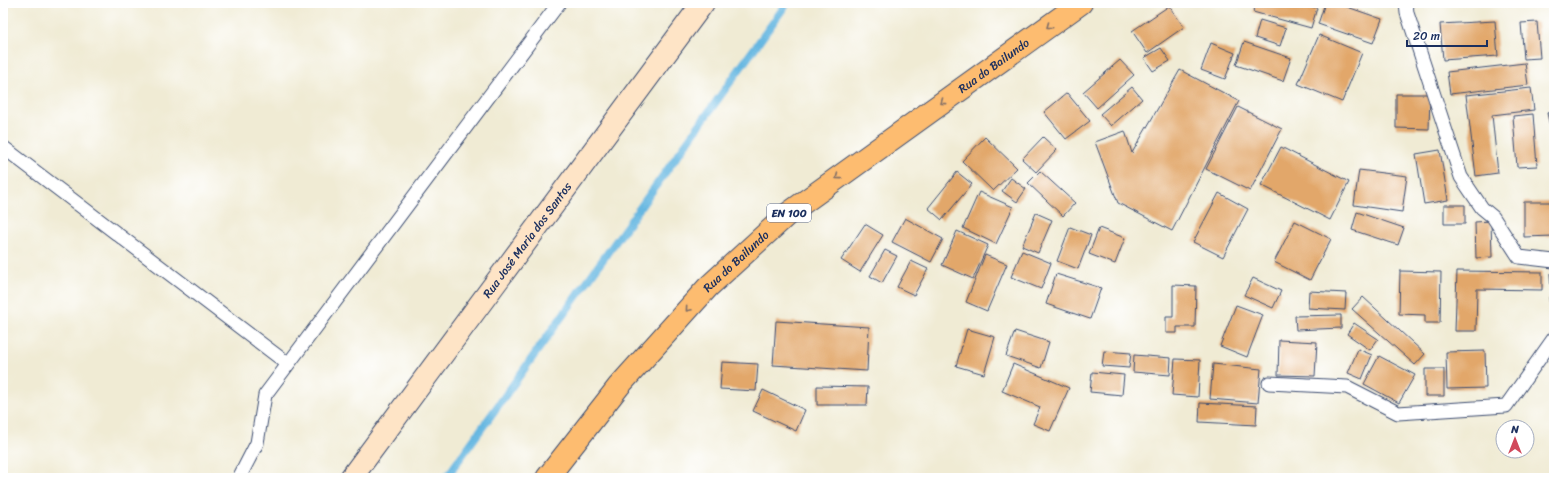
<svg xmlns="http://www.w3.org/2000/svg" width="1557" height="481" viewBox="0 0 1557 481" font-family="Sriracha,sans-serif">
<style>
.lines{fill:none;stroke-linecap:round;stroke-linejoin:round}
.stream{stroke:#66b7e1;stroke-width:8}
.building{fill:#e2a76a}
.lane-casing{stroke:#3b4b70;stroke-width:15}
.secondary-casing{stroke:#3b4b70;stroke-width:24}
.primary-casing{stroke:#3b4b70;stroke-width:24}
.lane{stroke:#fff;stroke-width:13}
.secondary{stroke:#fee4c6;stroke-width:22}
.primary{stroke:#fdbc70;stroke-width:22}
.oneway{stroke:#816e66}
.labels{text-anchor:middle;dominant-baseline:central;stroke-width:4;stroke-linejoin:round;paint-order:stroke}
.shield{fill:#fff;stroke:#5f6d8e;stroke-width:1}
.shield-label{font-size:11px;font-weight:bold;fill:#1b2f5e}
.street-label{font-size:12px;fill:#1b2f5e;stroke:#fff}
</style>
<rect width="100%" height="100%" fill="#fff"/>
<filter id="ink" filterUnits="userSpaceOnUse"><feTurbulence type="fractalNoise" baseFrequency=".025" numOctaves="2"/><feDisplacementMap in="SourceGraphic" scale="8" xChannelSelector="R" yChannelSelector="G"/><feConvolveMatrix kernelMatrix="1 2 1 2 8 2 1 2 1" color-interpolation-filters="sRGB"/></filter>
<filter id="wash" filterUnits="userSpaceOnUse"><feTurbulence type="fractalNoise" baseFrequency=".012" numOctaves="4" result="noise"/><feDisplacementMap in="SourceGraphic" scale="16" xChannelSelector="R" yChannelSelector="G"/><feGaussianBlur stdDeviation="0.9" result="paint"/><feColorMatrix in="noise" values="0 0 0 0 0 0 0 0 0 0 0 0 0 0 0 0 0 1.4 0 .05"/><feComposite in="paint" operator="in"/></filter>
<g filter="url(#wash)">
<rect width="100%" height="100%" fill="#f0ebd4"/>
<g class="lines">
<path class="stream" d="M 446,478 L 787,3"/>
</g>
<g id="blocks">
<path class="building" d="M 1255,3 L 1297,3 L 1317,8 L 1311,28 L 1253,12 Z
M 1325,3 L 1336,3 L 1382,19 L 1373,43 L 1318,24 Z
M 1169,6 L 1184,27 L 1147,53 L 1132,31 Z
M 1260,20 L 1286,28 L 1280,46 L 1255,38 Z
M 1495,21 L 1498,56 L 1443,60 L 1440,24 Z
M 1537,22 L 1540,58 L 1524,59 L 1521,23 Z
M 1319,35 L 1362,53 L 1342,102 L 1298,84 Z
M 1244,42 L 1291,58 L 1283,81 L 1236,65 Z
M 1211,43 L 1235,53 L 1225,79 L 1201,70 Z
M 1161,48 L 1170,61 L 1153,71 L 1144,58 Z
M 1120,60 L 1134,75 L 1097,108 L 1083,92 Z
M 1525,63 L 1528,85 L 1450,94 L 1447,72 Z
M 1180,70 L 1239,101 L 1172,231 L 1118,203 L 1095,142 L 1125,131 L 1132,153 Z
M 1132,87 L 1142,99 L 1111,126 L 1100,114 Z
M 1531,88 L 1534,110 L 1492,115 L 1498,173 L 1476,176 L 1466,95 Z
M 1067,93 L 1090,121 L 1066,139 L 1044,112 Z
M 1396,94 L 1430,94 L 1429,129 L 1396,128 Z
M 1238,107 L 1282,129 L 1250,191 L 1206,169 Z
M 1554,112 L 1554,134 L 1552,135 L 1547,113 Z
M 1533,114 L 1537,166 L 1517,167 L 1513,116 Z
M 985,137 L 1017,168 L 993,191 L 962,161 Z
M 1043,137 L 1057,150 L 1036,172 L 1022,159 Z
M 1281,147 L 1349,182 L 1330,220 L 1261,185 Z
M 1440,150 L 1448,200 L 1424,204 L 1416,154 Z
M 1359,170 L 1407,176 L 1402,212 L 1354,205 Z
M 1040,171 L 1075,203 L 1063,216 L 1028,183 Z
M 957,172 L 972,184 L 942,220 L 928,208 Z
M 1011,178 L 1026,189 L 1017,202 L 1002,191 Z
M 979,192 L 1013,207 L 996,244 L 963,228 Z
M 1219,193 L 1248,209 L 1223,257 L 1193,242 Z
M 1524,202 L 1554,202 L 1554,236 L 1524,237 Z
M 1444,205 L 1465,205 L 1465,224 L 1444,224 Z
M 1357,212 L 1404,228 L 1398,245 L 1352,230 Z
M 1036,213 L 1052,220 L 1038,253 L 1022,246 Z
M 905,218 L 943,239 L 931,262 L 892,242 Z
M 1295,221 L 1331,239 L 1310,280 L 1274,262 Z
M 1491,221 L 1492,257 L 1476,258 L 1475,222 Z
M 865,224 L 883,235 L 860,272 L 841,260 Z
M 1070,227 L 1091,235 L 1078,269 L 1057,261 Z
M 1099,228 L 1125,238 L 1115,264 L 1089,254 Z
M 957,231 L 988,245 L 973,279 L 942,265 Z
M 885,250 L 897,256 L 882,283 L 870,276 Z
M 1022,251 L 1051,263 L 1041,289 L 1011,277 Z
M 985,255 L 1007,264 L 987,311 L 966,302 Z
M 911,261 L 928,269 L 914,295 L 897,287 Z
M 1400,271 L 1441,272 L 1440,323 L 1425,323 L 1425,315 L 1399,314 Z
M 1457,271 L 1542,272 L 1542,290 L 1477,289 L 1476,331 L 1455,331 Z
M 1056,274 L 1101,288 L 1090,319 L 1046,304 Z
M 1550,274 L 1554,274 L 1554,291 L 1551,291 Z
M 1253,278 L 1281,291 L 1273,308 L 1244,295 Z
M 1173,285 L 1196,286 L 1195,327 L 1177,327 L 1177,333 L 1166,333 L 1166,317 L 1173,317 Z
M 1309,291 L 1346,293 L 1345,310 L 1308,308 Z
M 1363,297 L 1425,354 L 1415,365 L 1352,309 Z
M 1549,297 L 1554,297 L 1554,311 L 1550,311 Z
M 1236,305 L 1263,315 L 1247,357 L 1220,346 Z
M 1341,315 L 1341,328 L 1296,330 L 1295,316 Z
M 776,321 L 869,327 L 867,371 L 773,365 Z
M 1354,323 L 1378,339 L 1370,350 L 1347,334 Z
M 967,329 L 995,337 L 984,374 L 956,366 Z
M 1015,331 L 1049,342 L 1041,368 L 1006,356 Z
M 1279,340 L 1317,342 L 1315,376 L 1278,375 Z
M 1358,349 L 1372,355 L 1362,379 L 1348,373 Z
M 1104,351 L 1131,353 L 1129,368 L 1102,366 Z
M 1485,351 L 1486,388 L 1447,389 L 1446,352 Z
M 1134,355 L 1171,358 L 1170,375 L 1133,372 Z
M 1379,356 L 1415,375 L 1399,403 L 1364,384 Z
M 1175,359 L 1200,360 L 1198,397 L 1172,395 Z
M 722,362 L 758,364 L 756,391 L 720,389 Z
M 1013,364 L 1069,388 L 1050,431 L 1033,424 L 1040,407 L 1002,391 Z
M 1213,364 L 1261,369 L 1258,403 L 1210,399 Z
M 1425,369 L 1444,369 L 1444,396 L 1425,396 Z
M 1092,372 L 1124,375 L 1122,395 L 1090,392 Z
M 817,386 L 868,387 L 867,405 L 817,405 Z
M 763,390 L 805,410 L 796,431 L 753,411 Z
M 1200,403 L 1257,406 L 1256,425 L 1199,422 Z"/>
</g>
</g>
<g filter="url(#ink)">
<use href="#blocks" fill-opacity="0" stroke="#3b4b70" stroke-width="1"/>
<g class="lines">
<g class="lane-casing">
<path id="lane" d="M 1406,3 L 1407,13 L 1461,177 L 1482,208 L 1493,217 L 1519,257 L 1554,261
M 3,147 L 288,364
M 1269,383 L 1347,387 L 1398,413 L 1506,406 L 1554,338
M 239,478 L 257,443 L 265,395 L 559,3"/>
</g>
<g class="secondary-casing">
<g id="secondary">
<path id="s1" d="M 351,478 L 703,3"/>
</g>
</g>
<g class="primary-casing">
<g id="primary">
<path id="s2" d="M 547,478 L 619,386 L 708,287 L 789,213 L 1081,3"/>
</g>
</g>
<use href="#lane" class="lane"/>
<use href="#secondary" class="secondary"/>
<use href="#primary" class="primary"/>
</g>
<defs><path id="oneway-chevron" d="M-2-3.5L2.5 0L-2 3.5" fill="none" stroke-width="1.6" stroke-linecap="round" stroke-linejoin="round"/></defs>
<g class="oneway">
<use href="#oneway-chevron" transform="translate(1049 26) rotate(144)"/>
<use href="#oneway-chevron" transform="translate(943 102) rotate(144)"/>
<use href="#oneway-chevron" transform="translate(838 177) rotate(144)"/>
<use href="#oneway-chevron" transform="translate(688 309) rotate(131)"/>
</g>
</g>
<g class="labels">
<rect class="shield" x="767" y="204" width="44" height="18" rx="3"/>
<g class="shield-label">
<text x="789" y="213">EN 100</text>
</g>
<g class="street-label">
<text stroke="none"><textPath href="#s2" startOffset="612">Rua do Bailundo</textPath></text>
<text stroke="none"><textPath href="#s1" startOffset="296">Rua José Maria dos Santos</textPath></text>
<text stroke="none"><textPath href="#s2" startOffset="288">Rua do Bailundo</textPath></text>
</g>
</g>
<rect width="1557" height="481" fill="none" stroke="#fff" stroke-width="16"/>
<g transform="translate(1515 439)"><circle r="19" fill="#ffffff" stroke="#a4acbf"/>
<path d="M0-3L7 15L0 10L-7 15Z" fill="#d1495b"/>
<text y="-6" font-size="11" font-weight="bold" text-anchor="middle" fill="#1b2f5e">N</text>
</g>
<path d="M1407 40v6h80v-6" fill="none" stroke="#1b2f5e" stroke-width="2"/>
<text x="1413" y="40" font-size="12" fill="#1b2f5e" stroke="#ffffff" stroke-width="3" paint-order="stroke">20 m</text>
</svg>
